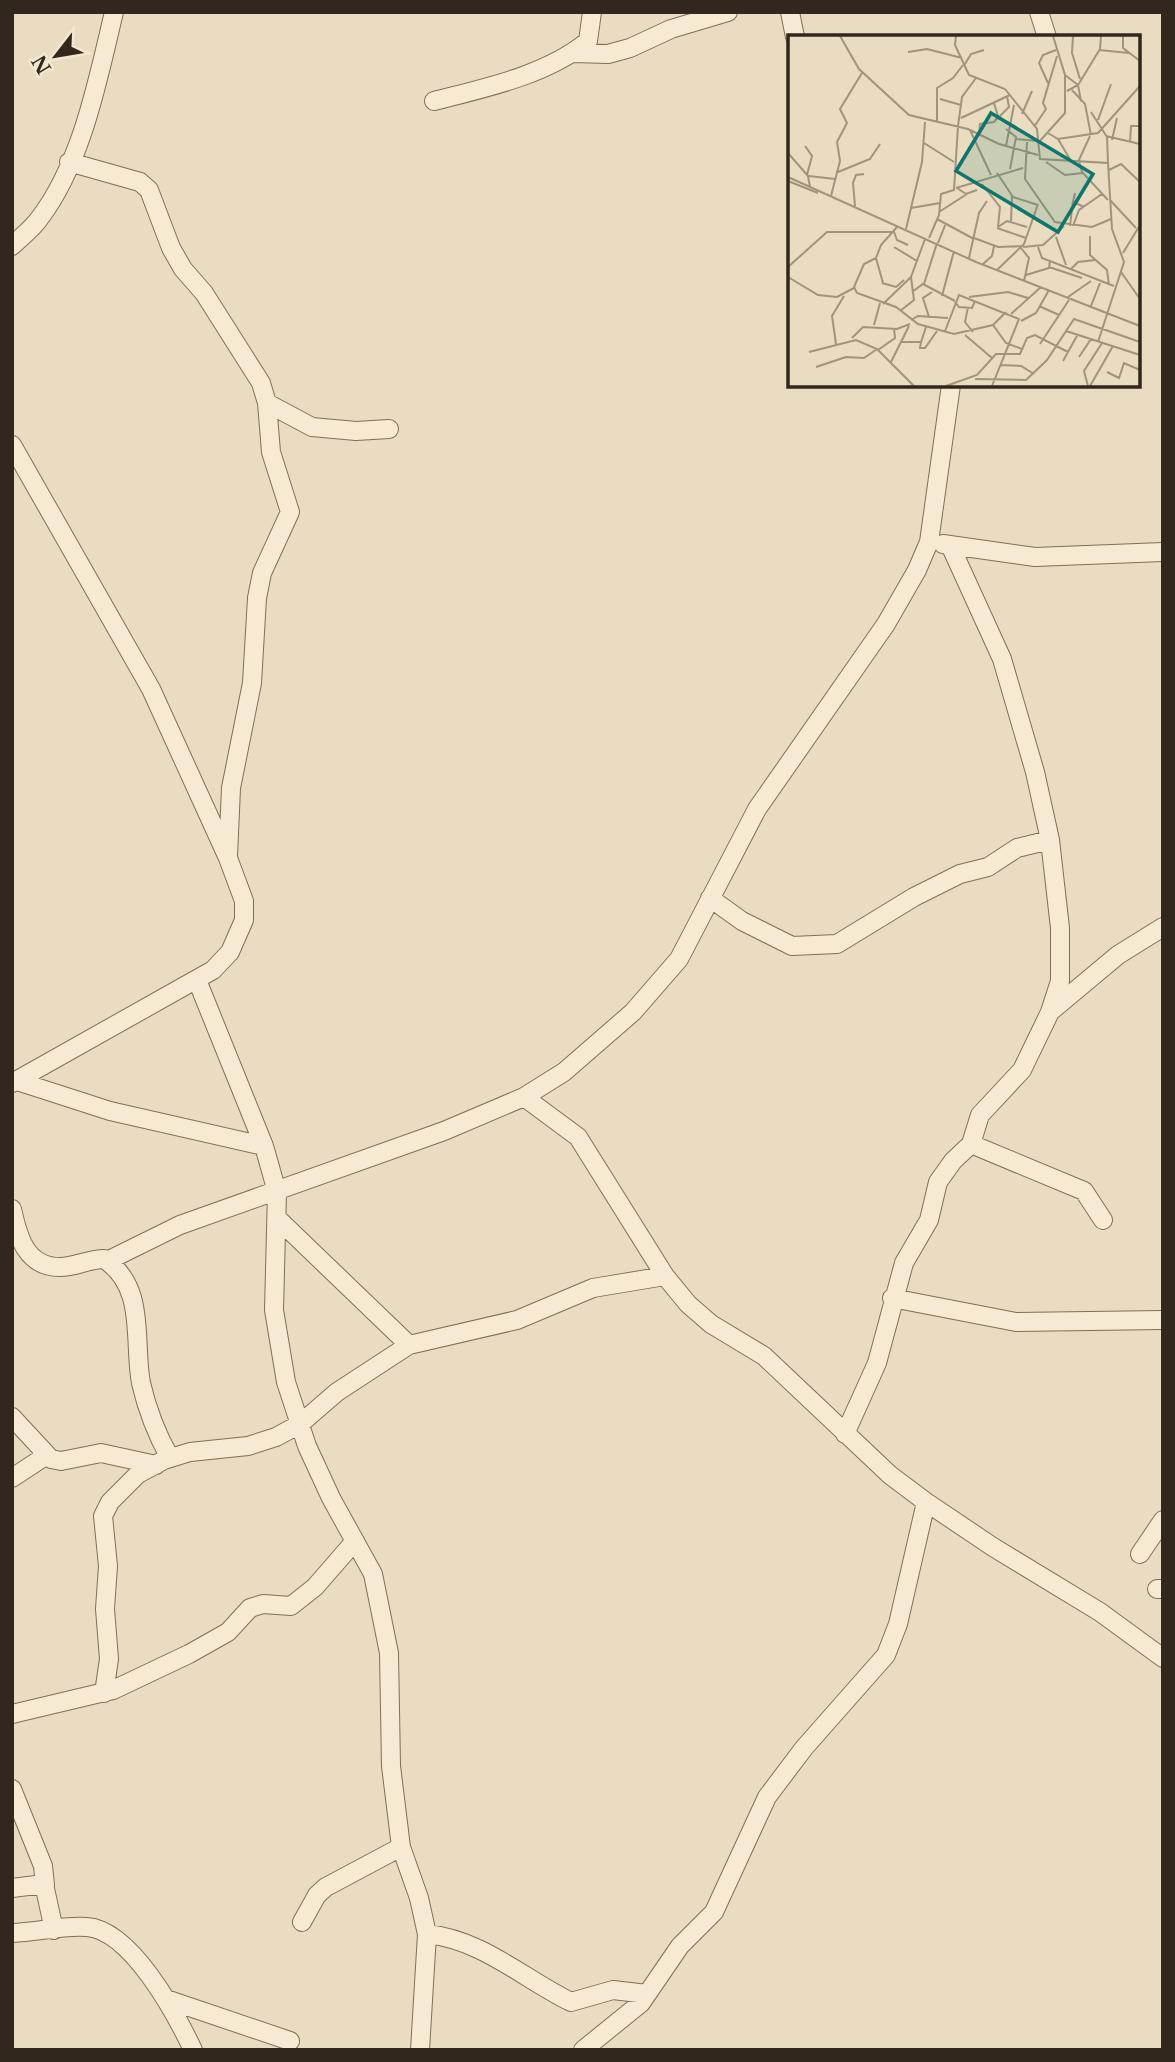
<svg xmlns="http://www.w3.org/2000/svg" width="1175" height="2062" viewBox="0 0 1175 2062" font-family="'Libre Baskerville',serif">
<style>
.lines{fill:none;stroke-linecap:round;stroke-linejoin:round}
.street-casing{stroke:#816e5a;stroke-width:20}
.street{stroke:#f6ead3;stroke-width:18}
.inset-road{fill:none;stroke:#a0947f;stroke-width:2}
.view{fill:#0f766e;fill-opacity:0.15;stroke:#0f766e;stroke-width:3.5}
.inset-edge{fill:none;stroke:#32271d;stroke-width:3.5}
</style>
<rect width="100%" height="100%" fill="#eadcc0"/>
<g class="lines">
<g class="street-casing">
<path id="street" d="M 790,12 L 795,37
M 1039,12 L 1047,37
M 573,53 L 608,54 L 630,48 L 671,29 L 728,12
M 434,101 C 485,88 547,75 588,41 L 592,12
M 69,162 L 140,182 L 149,190 L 171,248 L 183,269 L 204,293 L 261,383 L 267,403 L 271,452 L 290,512 L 262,573 L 257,598 L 252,683 L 231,788 L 228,856
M 12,246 C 21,237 32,229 39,219 C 82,163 98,79 114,12
M 267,403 L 312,427 L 356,431 L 389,429
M 12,445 L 151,689 L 228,858 L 244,901 L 244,920 L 230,952 L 213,970 L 12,1083
M 943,544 L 1035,557 L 1163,552
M 710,898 L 742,921 L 792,946 L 837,944 L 914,897 L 960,874 L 988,867 L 1017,848 L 1050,840
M 197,980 L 264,1146 L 277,1192 L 274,1310 L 286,1382 L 307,1446 L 331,1498 L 373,1574 L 389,1653 L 391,1766 L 401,1847 L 419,1898 L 427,1934 L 420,2050
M 1051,1011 L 1118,955 L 1163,927
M 17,1081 L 110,1111 L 264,1146
M 524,1097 L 578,1137 L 665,1276 L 688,1304 L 711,1324 L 764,1356 L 890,1475 L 926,1502 L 993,1547 L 1100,1612 L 1163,1658
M 971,1144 L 1084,1191 L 1103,1220
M 12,1209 C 18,1237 26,1267 60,1267 C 75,1267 89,1259 104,1259 C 147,1287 133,1341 141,1383 C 147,1409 157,1435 170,1458
M 279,1220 L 409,1345
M 107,1261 L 180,1225 L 444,1131 L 524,1097 L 564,1072 L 633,1012 L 679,959 L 757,809 L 886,624 L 917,570 L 929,542 L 951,385
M 892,1298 L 1016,1322 L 1163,1320
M 12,1417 L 51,1459 L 61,1461 L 101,1453 L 156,1465
M 845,1434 L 877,1363 L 904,1263 L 929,1220 L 938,1182 L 953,1161 L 971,1144 L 980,1115 L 1022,1070 L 1050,1012 L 1060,981 L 1060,928 L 1050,840 L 1035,772 L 1002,659 L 950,545
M 12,1478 L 47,1455
M 1140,1554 L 1163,1520
M 1157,1589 L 1163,1589
M 104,1693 L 109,1659 L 105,1609 L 108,1566 L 103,1516 L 110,1502 L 138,1474 L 164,1460 L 190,1452 L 248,1446 L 276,1437 L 300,1424 L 337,1392 L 409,1345 L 517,1320 L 593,1288 L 665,1276
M 12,1714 L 113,1690 L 189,1654 L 228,1632 L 250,1608 L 263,1604 L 291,1606 L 315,1587 L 355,1541
M 12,1789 L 43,1866 L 45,1885
M 12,1888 L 44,1884 L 54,1930
M 302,1922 L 317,1895 L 326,1887 L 401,1847
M 12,1933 C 37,1932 64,1925 87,1927 C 131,1930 176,2014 193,2050
M 427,1934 C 483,1940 522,1978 571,2002 L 613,1990 L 647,1994
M 166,1999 L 290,2041
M 583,2050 L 641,2003 L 680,1946 L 714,1912 L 767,1797 L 804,1748 L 886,1655 L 898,1624 L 926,1502"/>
</g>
<use href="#street" class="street"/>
</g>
<g transform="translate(788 35)">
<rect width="352" height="352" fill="#eadcc0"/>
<path class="inset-road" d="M 52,1 L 71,34 L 121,80 L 180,94 L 211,109 L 250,120M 168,1 L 167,10 L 181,40 L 217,54 L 249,94 L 252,124 L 320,128 L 324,194 L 336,227 L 310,307M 285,1 L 284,18 L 292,44M 335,1 L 335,13 L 352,26M 311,15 L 341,18M 120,17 L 139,14 L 174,23M 177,29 L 183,19 L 196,15M 277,40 L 290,50 L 293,66M 260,48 L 251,28 L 255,20 L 268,15M 284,55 L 297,69 L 303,100M 279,56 L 290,50 L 298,37 L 312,14 L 313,1M 152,64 L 173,70M 303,77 L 319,102 L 320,128M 234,79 L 244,56M 173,83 L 222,60M 208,85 L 221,72 L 219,61M 310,85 L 323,49M 149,87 L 149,53 L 165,43 L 175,30M 170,91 L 174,62 L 188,43M 246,92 L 258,74 L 255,68 L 269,21M 218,94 L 228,102 L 222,134M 182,95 L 203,140M 260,98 L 270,104 L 310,98 L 352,51M 191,99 L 192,89 L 206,87 L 210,81 L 206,68M 318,101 L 352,109M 228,104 L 250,106M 270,104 L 283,126M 324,105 L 329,83M 239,107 L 237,144 L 267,187 L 304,192 L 323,184M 251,107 L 277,78 L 277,40 L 265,1M 342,107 L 343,91 L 352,91M 136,108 L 166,127M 17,111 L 24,121 L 19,140M 218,111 L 226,70M 0,118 L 20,141 L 22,152M 291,126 L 294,137 L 320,165M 258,127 L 277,140 L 295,138M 290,127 L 302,101M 321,135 L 333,129 L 352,147M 50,137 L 82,124 L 92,109M 209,138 L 225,162 L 250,170M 21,141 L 47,144M 0,142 L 188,227 L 352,291M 0,146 L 30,158M 194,149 L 212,172 L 210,192M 168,153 L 235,133M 169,153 L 178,159 L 189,155M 287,158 L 285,167 L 296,172M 43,161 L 52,126 L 49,107 L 59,88 L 52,74 L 74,38M 322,165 L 348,193M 67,171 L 65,148 L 68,140 L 76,139M 123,173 L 152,168M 151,177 L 179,159M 149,184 L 186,204M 223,186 L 224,161M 282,191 L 285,166M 285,191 L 291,175 L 314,159M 109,192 L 93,210 L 88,223 L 76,229 L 66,252 L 69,258 L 108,272 L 130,289 L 166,299 L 205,290 L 218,277M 210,192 L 219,186 L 239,192M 209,193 L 238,203M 118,194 L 134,127 L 137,87M 302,201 L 302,220 L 319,235 L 321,250M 268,202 L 278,230M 141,203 L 151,180 L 153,159 L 166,155 L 170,91M 186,203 L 210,212 L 234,211M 150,208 L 158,188M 106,212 L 129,226M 235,212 L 255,210 L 276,191M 250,212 L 254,223 L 326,251M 233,213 L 241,223 L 236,246M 335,218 L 352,190M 88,223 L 95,248M 181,223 L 191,178 L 199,166M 195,229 L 204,221 L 206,211M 0,232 L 39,197 L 106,197 L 109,205 L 120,210M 261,232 L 294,243M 283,234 L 290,227 L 307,225M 209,235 L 236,209 L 250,169M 333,237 L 352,264M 238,240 L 261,233 L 262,225M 0,242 L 30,260 L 49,262 L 66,253M 94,248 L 108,252 L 116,245M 136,249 L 149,208M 124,257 L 135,249 L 167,266M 154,261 L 166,216M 181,262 L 220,257 L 240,263M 280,262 L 303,246M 167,267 L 171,272 L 184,273 L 187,266M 95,269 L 123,242M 251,271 L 271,280M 303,271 L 312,248M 180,272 L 177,287 L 185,297M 112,276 L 126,265 L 123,242 L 137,204M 223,279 L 253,252M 141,282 L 135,263 L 144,257M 123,285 L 130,281 L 160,283M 233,286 L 248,278 L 261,255M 86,290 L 92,268M 205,290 L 218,308 L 234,314M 157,296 L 171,260 L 231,284 L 204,351M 278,296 L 352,320M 177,300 L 204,323M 64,303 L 75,292 L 109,294 L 122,289M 113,307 L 133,307 L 138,292M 133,307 L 132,313 L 137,313 L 149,296M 48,309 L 44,281 L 56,261M 252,309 L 281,265M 90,315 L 107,303 L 106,293M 21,317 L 68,305 L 89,314 L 126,351M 291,322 L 303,304M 275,326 L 290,299M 103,327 L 121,291M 212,330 L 233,331 L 246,339M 28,332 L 58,322 L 76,323 L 89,314M 319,337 L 331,343 L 336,328 L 352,335M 187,344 L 238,345 L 259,325 L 286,284 L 352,307M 158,351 L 189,340 L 208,319 L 232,319 L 239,303 L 247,300 L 280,317M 300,351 L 296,336 L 314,308M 302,351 L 325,311"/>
<path class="view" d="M 203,78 L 305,139 L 270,197 L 168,136 Z"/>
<rect width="352" height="352" class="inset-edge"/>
</g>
<rect width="1175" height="2062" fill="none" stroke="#32271d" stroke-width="28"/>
<g transform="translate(56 56) rotate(239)" stroke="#f2e7cf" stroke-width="5" paint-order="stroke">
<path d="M0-5L12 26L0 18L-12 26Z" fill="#32271d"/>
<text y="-10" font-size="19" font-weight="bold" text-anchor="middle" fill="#32271d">N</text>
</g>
</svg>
